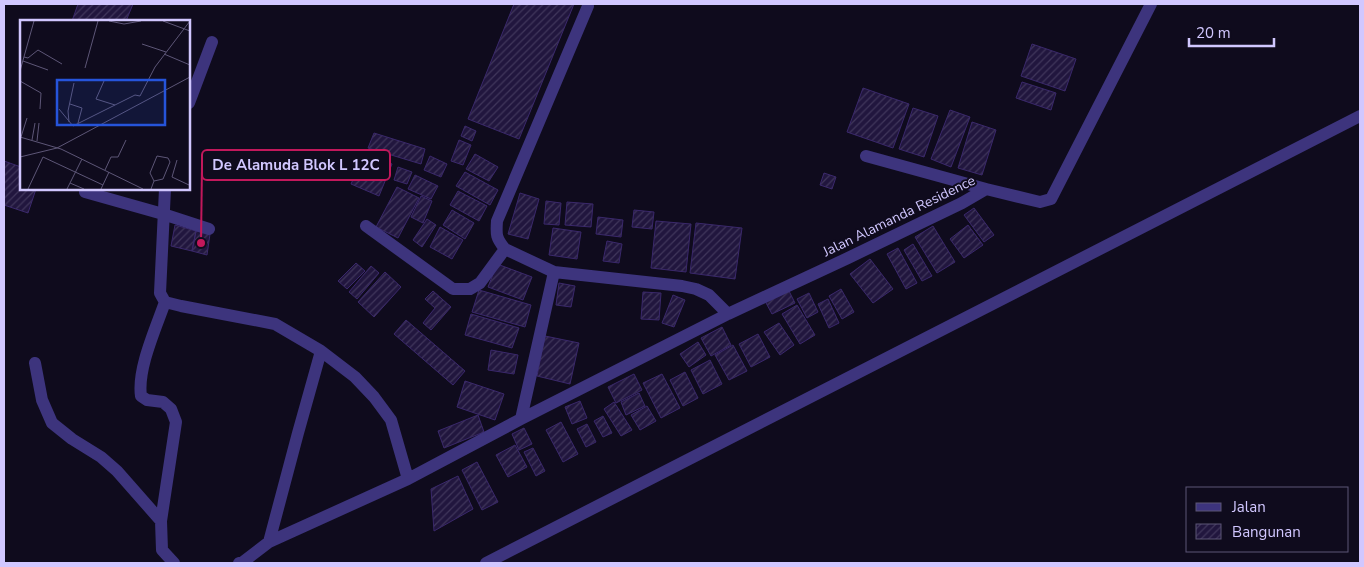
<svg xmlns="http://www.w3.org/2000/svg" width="1364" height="567" viewBox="0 0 1364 567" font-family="'Nunito Sans',sans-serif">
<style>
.building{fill:url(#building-hatch);stroke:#3a286b}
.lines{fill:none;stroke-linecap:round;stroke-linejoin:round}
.service{stroke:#3d347d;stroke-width:12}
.minor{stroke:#3d347d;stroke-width:12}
.labels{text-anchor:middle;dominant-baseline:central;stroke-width:4;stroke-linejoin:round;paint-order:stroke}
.street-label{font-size:14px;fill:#d1c7ff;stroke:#0f0b1d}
.inset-road{fill:none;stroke:#5d5677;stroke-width:1}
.view{fill:#2654da;fill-opacity:0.15;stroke:#2654da;stroke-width:2.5}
.inset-edge{fill:none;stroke:#d1c7ff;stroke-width:2.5}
.leader{fill:none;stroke:#c2185b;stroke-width:2}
.callout-dot{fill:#c2185b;stroke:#0f0b1d;stroke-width:2}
.callout{fill:#0f0b1d;stroke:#c2185b;stroke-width:2}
.callout-label{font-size:15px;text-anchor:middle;font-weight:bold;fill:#d1c7ff}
</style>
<defs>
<pattern id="building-hatch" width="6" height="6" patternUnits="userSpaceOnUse" patternTransform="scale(1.25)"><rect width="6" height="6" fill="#21163e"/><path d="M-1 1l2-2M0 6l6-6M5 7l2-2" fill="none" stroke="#40365b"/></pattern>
</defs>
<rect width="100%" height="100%" fill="#0f0b1d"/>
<path class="building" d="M 78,4 L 133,4 L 126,21 L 72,21 Z
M 514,4 L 574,4 L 519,139 L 468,119 Z
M 1032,44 L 1076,59 L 1065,91 L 1021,76 Z
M 1022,82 L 1056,93 L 1051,110 L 1016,98 Z
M 863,88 L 909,104 L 893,148 L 847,132 Z
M 913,108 L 938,116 L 924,157 L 899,149 Z
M 950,110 L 970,117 L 951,167 L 931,159 Z
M 972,122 L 996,130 L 982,175 L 958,168 Z
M 465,126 L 476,131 L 472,141 L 461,136 Z
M 374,133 L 425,149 L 421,164 L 368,148 Z
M 459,140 L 471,145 L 463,165 L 451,161 Z
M 365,152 L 392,164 L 379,196 L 351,184 Z
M 475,154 L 498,167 L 489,181 L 466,169 Z
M 430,156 L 447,164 L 441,177 L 424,170 Z
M 4,161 L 21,167 L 21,189 L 36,189 L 28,213 L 4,205 Z
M 398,167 L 412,172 L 407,184 L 394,180 Z
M 465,172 L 498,190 L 490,205 L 456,186 Z
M 824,173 L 836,177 L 832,189 L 820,185 Z
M 415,175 L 438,186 L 431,199 L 408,189 Z
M 397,187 L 419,198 L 398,238 L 376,227 Z
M 458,191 L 487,206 L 479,221 L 450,205 Z
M 520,193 L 539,199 L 528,239 L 508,234 Z
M 421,196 L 432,201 L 423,223 L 411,217 Z
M 546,201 L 561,203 L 559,225 L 544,224 Z
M 567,202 L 593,204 L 591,227 L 565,225 Z
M 974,208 L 994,235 L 984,242 L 964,215 Z
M 452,210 L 474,223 L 465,239 L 443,225 Z
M 634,210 L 654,212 L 652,229 L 632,227 Z
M 598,217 L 623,220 L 621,237 L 596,234 Z
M 427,219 L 436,225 L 422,247 L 413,240 Z
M 656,221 L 691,224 L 686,272 L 651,268 Z
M 696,223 L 742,228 L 735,279 L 690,273 Z
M 175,225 L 196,231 L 192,251 L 171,246 Z
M 968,225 L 983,245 L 964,258 L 950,239 Z
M 933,226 L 955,262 L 937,273 L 915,237 Z
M 440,227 L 463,240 L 452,259 L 430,247 Z
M 553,228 L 581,232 L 577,259 L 549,255 Z
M 196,231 L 210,234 L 207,255 L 192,251 Z
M 607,241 L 622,244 L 619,263 L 603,261 Z
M 913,244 L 932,276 L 922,281 L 904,250 Z
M 898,248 L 917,283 L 906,289 L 887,254 Z
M 870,259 L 893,289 L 873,303 L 850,274 Z
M 356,263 L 365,271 L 347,289 L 338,281 Z
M 497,264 L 532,277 L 523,300 L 488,287 Z
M 371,266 L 379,273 L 357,299 L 349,292 Z
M 385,272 L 401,287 L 374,317 L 358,302 Z
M 559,283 L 575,286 L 571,307 L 556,305 Z
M 788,289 L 795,303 L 772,314 L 765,301 Z
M 841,289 L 854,312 L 842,319 L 829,296 Z
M 479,290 L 531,305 L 525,327 L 472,312 Z
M 433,291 L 451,307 L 431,330 L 423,323 L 435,308 L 425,299 Z
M 643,292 L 661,293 L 659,320 L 641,319 Z
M 809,293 L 818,312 L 807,318 L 797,299 Z
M 673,295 L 685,300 L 674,327 L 662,323 Z
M 828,299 L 839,323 L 829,328 L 818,304 Z
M 797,305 L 815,335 L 800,344 L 782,314 Z
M 471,314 L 519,328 L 512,348 L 465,335 Z
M 406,320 L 465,371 L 453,385 L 394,334 Z
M 779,323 L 794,345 L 780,355 L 764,332 Z
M 722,327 L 731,345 L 711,356 L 701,338 Z
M 758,334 L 770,357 L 751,367 L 739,344 Z
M 545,336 L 579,343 L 570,384 L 537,376 Z
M 698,342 L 706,355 L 689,367 L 680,354 Z
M 733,345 L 747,371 L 729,380 L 715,355 Z
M 491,350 L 518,355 L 514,374 L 488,370 Z
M 710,360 L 722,384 L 703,394 L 691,370 Z
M 685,372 L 698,398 L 683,406 L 670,380 Z
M 634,374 L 642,390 L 616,403 L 608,387 Z
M 662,374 L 680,408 L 661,418 L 643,383 Z
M 465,381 L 504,394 L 495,420 L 457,407 Z
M 639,393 L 645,406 L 626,415 L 621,402 Z
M 580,401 L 587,418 L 572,424 L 565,407 Z
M 614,402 L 632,430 L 621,436 L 604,409 Z
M 647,406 L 656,421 L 640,430 L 631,415 Z
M 478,415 L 484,432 L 444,448 L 438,431 Z
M 603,416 L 612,433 L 603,437 L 594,421 Z
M 561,422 L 578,454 L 563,462 L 546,430 Z
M 587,424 L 596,442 L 586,447 L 577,429 Z
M 524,428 L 532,444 L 519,450 L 512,434 Z
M 515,445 L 527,467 L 508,477 L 496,455 Z
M 533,448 L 545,471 L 536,476 L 524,452 Z
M 477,462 L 498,502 L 482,510 L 462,470 Z
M 458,476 L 473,509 L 434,531 L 431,489 Z"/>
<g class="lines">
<path class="service" d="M 486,563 L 1360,116"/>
<path class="minor" d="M 588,6 L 497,221 C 496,235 496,238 505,249 L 554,272 L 682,286 L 696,289 L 709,295 L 728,314
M 189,103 L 212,42
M 866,156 L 986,189
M 165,189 L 160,293 L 165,302 L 181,306 L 275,324 L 321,351 L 298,433 L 269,542
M 85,192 L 163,214 L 209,229
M 366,226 L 453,289 L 470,289 L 480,283 L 505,249
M 321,351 L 355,377 L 374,397 L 391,420 L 408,479
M 35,363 L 42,400 L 52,423 L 72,439 L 101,457 L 117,471 L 161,521 L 162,550 L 174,563
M 521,419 L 554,272
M 161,521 L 176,422 L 171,409 L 163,402 L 147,400 L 141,396 C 137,369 156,328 165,302
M 239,563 L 243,562 L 269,542 L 408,479 L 521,419 L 728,314 L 848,258 L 962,203 L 986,189 L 1040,202 L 1051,199 L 1151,4"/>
</g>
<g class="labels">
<g class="street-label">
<text transform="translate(899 216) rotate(-26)">Jalan Alamanda Residence</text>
</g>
</g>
<g transform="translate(20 20)">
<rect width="170" height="170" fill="#0f0b1d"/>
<path class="inset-road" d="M 89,1 L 104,4 L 121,1M 143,1 L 170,11M 122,24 L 146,32M 144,34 L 170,45M 4,37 L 8,38 L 18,30 L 42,44M 3,41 L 28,50M 65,48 L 78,1M 0,51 L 14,1M 0,61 L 21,73 L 20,89M 84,61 L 76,79 L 95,85M 50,84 L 62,88 L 58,103M 39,89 L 53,106 L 115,75 L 120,76 L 135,47 L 170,1M 49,102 L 48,91 L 54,63M 0,117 L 41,129 L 123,169M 1,117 L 7,98M 12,120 L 15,103M 17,121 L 19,103M 0,137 L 37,128 L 170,57M 157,140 L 152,157 L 169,165M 85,150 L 91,137 L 98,137 L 106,120M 50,163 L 64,169M 8,169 L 23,137 L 83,165M 47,169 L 62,139M 81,169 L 89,152M 131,169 L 134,161 L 130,153 L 137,136 L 148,138 L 150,142 L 143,159 L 134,161"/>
<path class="view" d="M 37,60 L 145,60 L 145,105 L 37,105 Z"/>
<rect width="170" height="170" class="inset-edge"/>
</g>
<path class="leader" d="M201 243L202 165"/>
<circle class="callout-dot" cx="201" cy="243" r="5"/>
<rect class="callout" x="202" y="150" width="188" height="30" rx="5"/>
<g class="callout-label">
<text x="296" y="170">De Alamuda Blok L 12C</text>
</g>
<rect width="1364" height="567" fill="none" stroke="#d1c7ff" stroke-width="10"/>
<rect x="1186" y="487" width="162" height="65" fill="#0f0b1d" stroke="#5d5677"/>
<rect x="1196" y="503" width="25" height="8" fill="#3d347d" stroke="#5d5677"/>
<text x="1232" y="512" font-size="15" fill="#d1c7ff">Jalan</text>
<rect x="1196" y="524" width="25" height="15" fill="url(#building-hatch)" stroke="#5d5677"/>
<text x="1232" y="537" font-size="15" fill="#d1c7ff">Bangunan</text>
<path d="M1189 38v8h85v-8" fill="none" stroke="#d1c7ff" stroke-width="2.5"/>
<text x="1196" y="38" font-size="15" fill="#d1c7ff" stroke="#0f0b1d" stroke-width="4" paint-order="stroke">20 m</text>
</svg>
